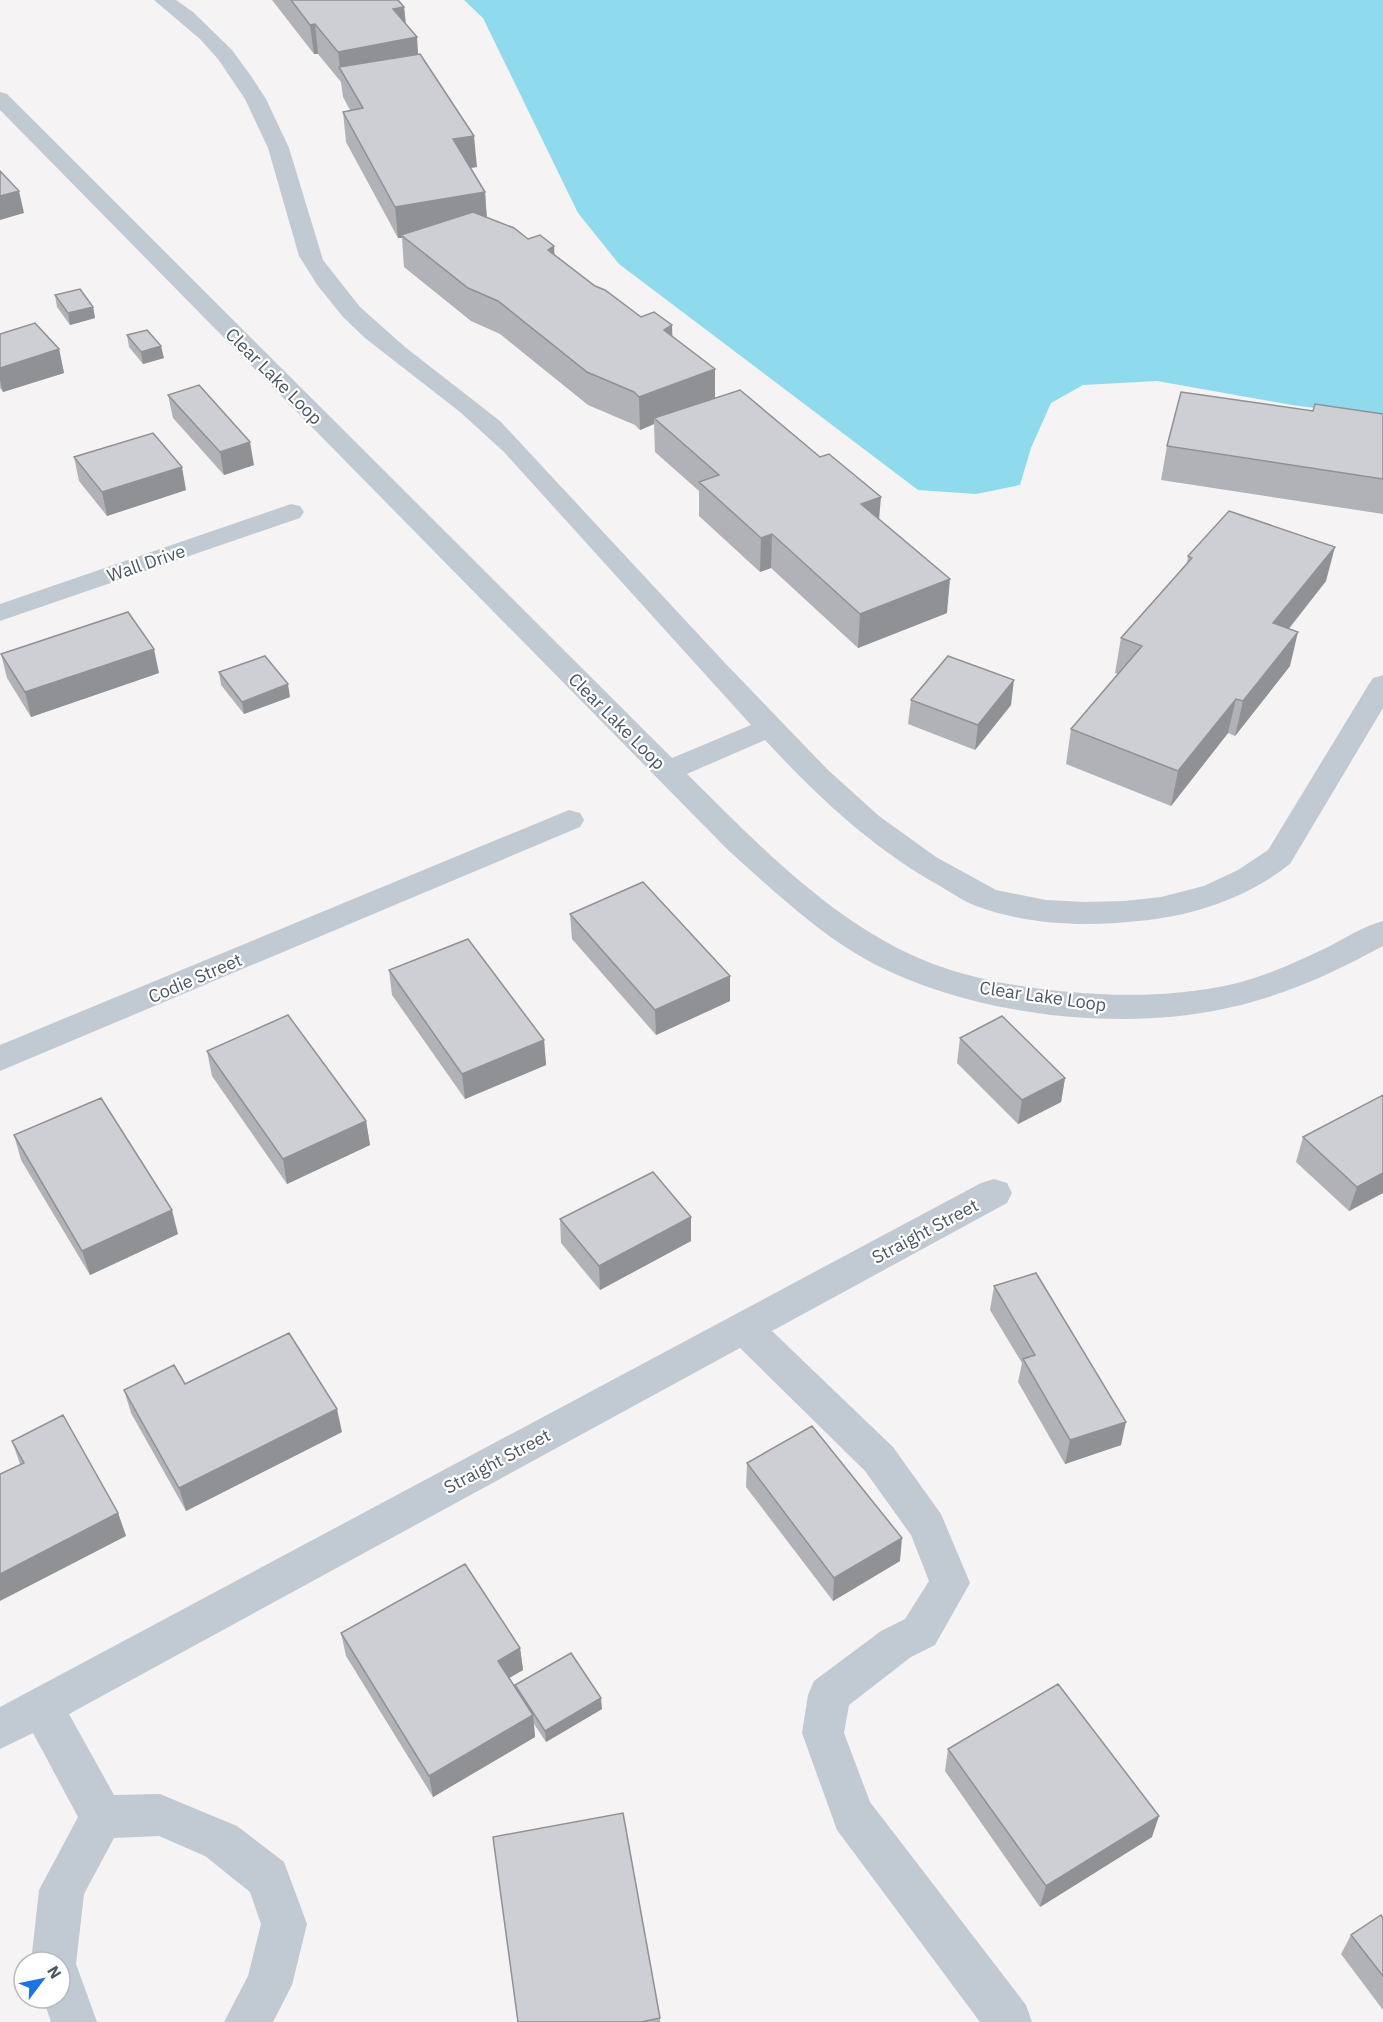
<svg xmlns="http://www.w3.org/2000/svg" width="1383" height="2022" viewBox="0 0 1383 2022" font-family="'IBM Plex Sans',sans-serif">
<style>
.water{fill:#90daee}
.lines{fill:none;stroke-linecap:round;stroke-linejoin:round}
.minor{fill:#c1cad2;fill-rule:evenodd}
.wall{fill:#b0b2b7}
.shaded-wall{fill:#909195}
.building{fill:#cdcfd5;stroke:#909195;stroke-width:1.5}
.labels{text-anchor:middle;dominant-baseline:central;stroke-width:4.5;stroke-linejoin:round;paint-order:stroke}
.street-label{font-size:18px;fill:#4a5661;stroke:#fff}
</style>
<rect width="100%" height="100%" fill="#f5f3f3"/>
<path class="water" d="M 464,0 L 1383,0 L 1383,417 L 1292,405 L 1157,381 L 1083,385 L 1051,403 L 1031,448 L 1020,485 L 976,494 L 918,490 L 619,264 L 578,213 L 483,18 Z"/>
<g class="lines">
<path class="minor" d="M 154,0 L 176,0 L 193,12 L 232,50 L 251,76 L 266,99 L 289,148 L 323,260 L 360,307 L 405,347 L 500,421 L 725,663 L 827,769 L 879,816 L 936,857 L 996,890 L 1046,900 L 1085,902 L 1124,901 L 1161,897 L 1204,886 L 1238,870 L 1268,850 L 1369,684 L 1373,678 L 1383,675 L 1383,708 L 1290,864 C 1247,898 1193,916 1138,921 C 1084,927 1028,925 976,906 C 963,901 952,893 940,886 C 872,848 818,797 765,740 L 687,774 C 759,845 836,927 933,964 C 977,980 1024,988 1070,992 C 1124,997 1180,996 1233,984 C 1266,976 1299,961 1330,946 C 1347,937 1364,926 1383,921 L 1383,946 C 1335,972 1286,995 1232,1007 C 1123,1033 975,1016 874,964 C 819,935 774,891 728,850 L 0,110 L 0,92 L 7,94 L 672,758 L 751,725 L 504,452 L 460,412 L 365,338 L 343,317 L 318,286 L 299,256 L 268,148 L 245,99 L 218,59 L 200,39 Z
M 291,504 L 300,506 L 304,512 L 300,518 L 0,621 L 0,604 Z
M 569,810 L 580,813 L 584,820 L 580,827 L 0,1071 L 0,1045 Z
M 994,1179 L 1007,1183 L 1012,1193 L 1007,1203 L 772,1331 L 893,1447 L 941,1514 L 970,1583 L 935,1645 L 911,1657 L 849,1705 L 844,1733 L 870,1802 L 1026,2005 L 1032,2022 L 980,2022 L 837,1830 L 802,1733 L 808,1695 L 814,1681 L 881,1631 L 905,1619 L 929,1581 L 911,1535 L 865,1471 L 740,1348 L 69,1714 L 114,1795 L 160,1794 L 237,1826 L 284,1862 L 307,1924 L 292,1985 L 273,2022 L 224,2022 L 248,1976 L 261,1924 L 250,1892 L 205,1856 L 159,1836 L 114,1838 L 84,1894 L 76,1964 L 97,2022 L 51,2022 L 43,1998 L 60,1998 L 60,1962 L 31,1962 L 39,1890 L 78,1817 L 33,1733 L 0,1749 L 0,1707 L 981,1183 Z"/>
</g>
<path class="wall" d="M 272,0 L 398,0 L 404,7 L 406,24 L 418,55 L 477,167 L 470,168 L 485,192 L 487,217 L 528,239 L 555,255 L 595,286 L 641,317 L 672,325 L 672,336 L 715,398 L 879,519 L 947,613 L 858,648 L 771,568 L 760,572 L 699,516 L 699,491 L 655,452 L 654,424 L 640,430 L 635,425 L 588,405 L 500,334 L 471,321 L 404,267 L 402,238 L 398,238 L 346,142 L 343,112 L 350,110 L 343,97 L 341,82 L 318,54 L 314,54 Z
M 55,295 L 93,307 L 95,318 L 70,325 L 57,307 Z
M 0,334 L 59,349 L 64,373 L 3,392 L 0,388 Z
M 127,335 L 164,358 L 143,364 L 129,347 Z
M 168,395 L 254,465 L 224,475 L 173,418 Z
M 1313,411 L 1383,414 L 1383,514 L 1161,480 L 1167,446 Z
M 74,457 L 186,490 L 107,516 L 79,481 Z
M 1188,556 L 1326,581 L 1289,629 L 1290,666 L 1235,736 L 1228,733 L 1171,806 L 1066,764 L 1071,729 L 1118,674 L 1115,673 L 1121,638 L 1187,563 Z
M 1,654 L 159,673 L 31,717 L 7,678 Z
M 219,672 L 290,697 L 244,714 L 221,685 Z
M 911,700 L 1011,705 L 975,750 L 908,724 Z
M 570,914 L 730,1001 L 656,1035 L 572,939 Z
M 389,970 L 544,1040 L 546,1065 L 465,1099 L 392,995 Z
M 960,1038 L 1065,1078 L 1061,1102 L 1018,1124 L 957,1063 Z
M 207,1051 L 366,1121 L 370,1145 L 287,1184 L 212,1076 Z
M 1383,1095 L 1383,1193 L 1349,1211 L 1296,1162 L 1303,1137 Z
M 14,1135 L 178,1234 L 90,1275 L 21,1160 Z
M 560,1219 L 691,1241 L 600,1290 L 561,1243 Z
M 994,1286 L 1121,1445 L 1065,1464 L 1018,1382 L 1022,1363 L 990,1310 Z
M 185,1384 L 342,1432 L 186,1511 L 131,1413 L 124,1390 Z
M 12,1441 L 118,1513 L 126,1536 L 20,1464 Z
M 747,1463 L 900,1561 L 833,1601 L 746,1487 Z
M 341,1633 L 520,1648 L 523,1670 L 509,1678 L 515,1688 L 515,1685 L 602,1709 L 546,1742 L 534,1724 L 535,1737 L 433,1797 L 346,1656 Z
M 948,1749 L 1152,1837 L 1040,1907 L 945,1771 Z
M 1383,1918 L 1383,2010 L 1341,1954 L 1351,1935 Z
M 660,2018 L 660,2022 L 518,2022 Z"/>
<path class="shaded-wall" d="M 404,7 L 407,37 L 393,9 Z
M 315,24 L 318,54 L 314,54 L 310,25 Z
M 417,37 L 419,67 L 340,67 L 338,52 Z
M 474,136 L 477,167 L 455,170 L 453,139 Z
M 19,191 L 24,213 L 0,220 L 0,196 Z
M 485,192 L 487,224 L 401,235 L 402,238 L 398,238 L 395,207 Z
M 554,246 L 556,278 L 548,250 Z
M 93,307 L 95,318 L 70,325 L 68,313 Z
M 672,325 L 673,358 L 664,330 Z
M 161,346 L 164,358 L 143,364 L 141,352 Z
M 59,349 L 64,373 L 3,392 L 0,380 L 0,368 Z
M 715,369 L 715,402 L 654,418 L 654,424 L 640,430 L 639,397 Z
M 250,442 L 254,465 L 224,475 L 220,452 Z
M 182,467 L 186,490 L 107,516 L 102,492 Z
M 881,497 L 878,531 L 861,504 Z
M 772,534 L 771,568 L 760,572 L 761,538 Z
M 1335,547 L 1326,581 L 1265,658 L 1273,623 Z
M 950,579 L 947,613 L 858,648 L 860,614 Z
M 1298,632 L 1290,666 L 1235,736 L 1243,701 Z
M 154,649 L 159,673 L 31,717 L 25,692 Z
M 1014,680 L 1011,705 L 975,750 L 978,725 Z
M 288,684 L 290,697 L 244,714 L 242,702 Z
M 1236,699 L 1228,733 L 1171,806 L 1178,771 Z
M 730,976 L 730,1001 L 656,1035 L 655,1010 Z
M 544,1040 L 546,1065 L 465,1099 L 462,1074 Z
M 1065,1078 L 1061,1102 L 1018,1124 L 1022,1100 Z
M 366,1121 L 370,1145 L 287,1184 L 283,1159 Z
M 1383,1173 L 1383,1193 L 1349,1211 L 1357,1187 Z
M 172,1210 L 178,1234 L 90,1275 L 82,1251 Z
M 691,1217 L 691,1241 L 600,1290 L 599,1266 Z
M 337,1409 L 342,1432 L 186,1511 L 179,1488 Z
M 1126,1422 L 1121,1445 L 1065,1464 L 1070,1440 Z
M 118,1513 L 126,1536 L 0,1601 L 0,1574 Z
M 902,1538 L 900,1561 L 833,1601 L 834,1578 Z
M 520,1648 L 523,1670 L 501,1683 L 498,1661 Z
M 601,1698 L 602,1709 L 546,1742 L 545,1731 Z
M 533,1715 L 535,1737 L 433,1797 L 429,1776 Z
M 1159,1816 L 1152,1837 L 1040,1907 L 1046,1886 Z"/>
<path class="building" d="M 291,0 L 398,0 L 404,7 L 393,9 L 417,37 L 338,52 L 315,24 L 310,25 Z
M 420,54 L 474,136 L 453,139 L 485,192 L 395,207 L 343,112 L 363,108 L 339,67 Z
M 0,171 L 19,191 L 0,196 Z
M 473,212 L 514,228 L 528,239 L 540,235 L 554,246 L 548,250 L 595,286 L 605,290 L 641,317 L 654,312 L 672,325 L 664,330 L 715,369 L 639,397 L 634,392 L 587,372 L 498,301 L 468,288 L 401,235 Z
M 80,289 L 93,307 L 68,313 L 55,295 Z
M 35,323 L 59,349 L 0,368 L 0,334 Z
M 147,330 L 161,346 L 141,352 L 127,335 Z
M 199,385 L 250,442 L 220,452 L 168,395 Z
M 740,390 L 820,457 L 829,454 L 881,497 L 861,504 L 950,579 L 860,614 L 772,534 L 761,538 L 699,482 L 719,475 L 654,418 Z
M 1181,392 L 1313,411 L 1315,404 L 1383,414 L 1383,479 L 1167,446 Z
M 153,433 L 182,467 L 102,492 L 74,457 Z
M 1229,511 L 1335,547 L 1273,623 L 1298,632 L 1243,701 L 1236,699 L 1178,771 L 1071,729 L 1142,646 L 1121,638 L 1192,558 L 1188,556 Z
M 128,612 L 154,649 L 25,692 L 1,654 Z
M 265,656 L 288,684 L 242,702 L 219,672 Z
M 948,656 L 1014,680 L 978,725 L 911,700 Z
M 643,882 L 730,976 L 655,1010 L 570,914 Z
M 468,939 L 544,1040 L 462,1074 L 389,970 Z
M 288,1015 L 366,1121 L 283,1159 L 207,1051 Z
M 1002,1016 L 1065,1078 L 1022,1100 L 960,1038 Z
M 1383,1095 L 1383,1173 L 1357,1187 L 1303,1137 Z
M 101,1098 L 172,1210 L 82,1251 L 14,1135 Z
M 653,1172 L 691,1217 L 599,1266 L 560,1219 Z
M 1036,1273 L 1126,1422 L 1070,1440 L 1023,1359 L 1035,1355 L 994,1286 Z
M 289,1333 L 337,1409 L 179,1488 L 124,1390 L 174,1365 L 185,1384 Z
M 63,1415 L 118,1513 L 0,1574 L 0,1474 L 24,1463 L 12,1441 Z
M 812,1426 L 902,1538 L 834,1578 L 747,1463 Z
M 465,1564 L 520,1648 L 498,1661 L 533,1715 L 429,1776 L 341,1633 Z
M 571,1653 L 601,1698 L 545,1731 L 515,1685 Z
M 1058,1684 L 1159,1816 L 1046,1886 L 948,1749 Z
M 623,1813 L 660,2018 L 641,2022 L 518,2022 L 493,1837 Z
M 1381,1915 L 1383,1918 L 1383,1976 L 1351,1935 Z"/>
<g class="labels">
<g class="street-label">
<text transform="translate(274 376) rotate(45)">Clear Lake Loop</text>
<text transform="translate(146 563) rotate(-19)">Wall Drive</text>
<text transform="translate(617 721) rotate(45)">Clear Lake Loop</text>
<text transform="translate(195 978) rotate(-23)">Codie Street</text>
<text transform="translate(1043 996) rotate(8)">Clear Lake Loop</text>
<text transform="translate(925 1231) rotate(-28)">Straight Street</text>
<text transform="translate(497 1461) rotate(-28)">Straight Street</text>
</g>
</g>
<g transform="translate(42 1980) rotate(58)"><circle r="28" fill="#ffffff" stroke="#b7bbc0" stroke-width="1.5"/>
<path d="M0-4.5L10 22L0 15L-10 22Z" fill="#1a73e8"/>
<text y="-9" font-size="16" font-weight="bold" text-anchor="middle" fill="#4a5661">N</text>
</g>
</svg>
